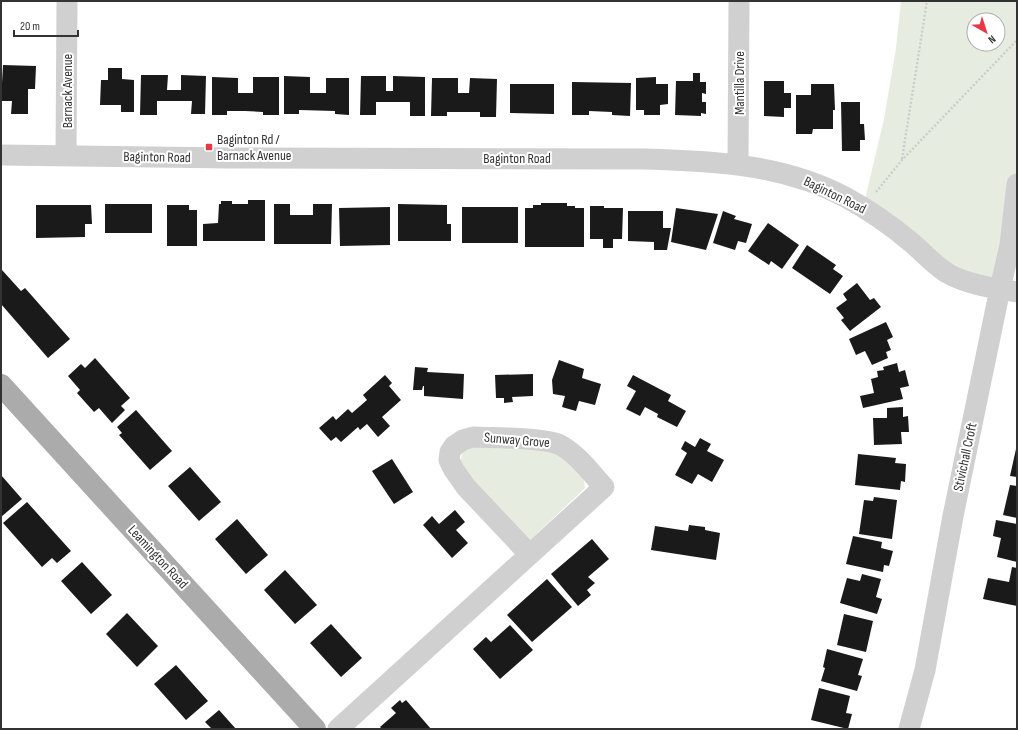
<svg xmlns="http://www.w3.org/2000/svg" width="1018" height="730" viewBox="0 0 1018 730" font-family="'Sofia Sans Condensed',sans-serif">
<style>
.green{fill:#e6ecdf;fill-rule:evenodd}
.building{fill:#1a1a1a}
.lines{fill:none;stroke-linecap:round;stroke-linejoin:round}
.path{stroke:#cdcdcd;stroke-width:2.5;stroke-dasharray:2 2;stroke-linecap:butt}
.minor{stroke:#d0d0d0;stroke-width:21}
.major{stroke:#ababab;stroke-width:22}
.poi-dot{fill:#e63946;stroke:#fff;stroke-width:1.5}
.labels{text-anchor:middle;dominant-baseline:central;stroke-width:4;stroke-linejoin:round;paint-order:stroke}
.street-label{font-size:14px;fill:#333;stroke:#fff}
.poi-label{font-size:14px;fill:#333;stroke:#fff;text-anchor:start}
</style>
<rect width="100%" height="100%" fill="#fff"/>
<path class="green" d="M 901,1 L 1017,1 L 1017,184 L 1006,265 L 984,285 L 863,208 L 884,119 L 896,48 ZM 974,20 L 998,20 L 998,44 L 974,44 Z
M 471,445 L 556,451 L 583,475 L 585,488 L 529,541 L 462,467 L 461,460 L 462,453 Z"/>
<path class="building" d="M 3,65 L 36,66 L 35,89 L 28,89 L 28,114 L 11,114 L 12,101 L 1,101 Z
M 108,68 L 122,68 L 122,79 L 134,80 L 134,112 L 121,112 L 121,105 L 100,105 L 101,80 L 108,80 Z
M 693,73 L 700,73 L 700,82 L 706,82 L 706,94 L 702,93 L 702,102 L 706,102 L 706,114 L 701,113 L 701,116 L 675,115 L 676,81 L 693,81 Z
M 141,75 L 168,75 L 167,90 L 181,90 L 181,75 L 206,76 L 205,114 L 191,114 L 192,101 L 157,101 L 157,115 L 140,115 Z
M 284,76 L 310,77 L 310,93 L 326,93 L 326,78 L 349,78 L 349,115 L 335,114 L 335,111 L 299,110 L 299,114 L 284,114 Z
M 361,76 L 386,76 L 386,91 L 393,91 L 393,76 L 425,77 L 425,116 L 410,116 L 410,102 L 376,102 L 376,115 L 360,115 Z
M 212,77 L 238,78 L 238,93 L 253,93 L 253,77 L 279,77 L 279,115 L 263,115 L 263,112 L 245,111 L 227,111 L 227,115 L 212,115 Z
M 656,77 L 656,84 L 668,84 L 668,104 L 660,105 L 660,115 L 644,115 L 644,110 L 636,110 L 636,78 Z
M 432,78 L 458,78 L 458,93 L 469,93 L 470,78 L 497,79 L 496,117 L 480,117 L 480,112 L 447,112 L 447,116 L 431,116 Z
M 764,81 L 784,81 L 784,93 L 791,93 L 791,108 L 784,108 L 784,117 L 764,116 Z
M 572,82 L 631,83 L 630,116 L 612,115 L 612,112 L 589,111 L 589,115 L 572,115 Z
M 510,84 L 554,84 L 554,114 L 510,113 Z
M 811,84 L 834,84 L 835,110 L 833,110 L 833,129 L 813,129 L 812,134 L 796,134 L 796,95 L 811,95 Z
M 841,102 L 860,102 L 860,124 L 864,124 L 865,140 L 860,140 L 860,151 L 842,151 Z
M 248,200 L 265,200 L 265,241 L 203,241 L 203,224 L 218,223 L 219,204 L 221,204 L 221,201 L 232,201 L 232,204 L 248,204 Z
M 541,203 L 567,203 L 567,206 L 575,206 L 575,208 L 584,208 L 584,247 L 525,247 L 525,208 L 533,208 L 533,205 L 541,205 Z
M 105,204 L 152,204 L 152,233 L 105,233 Z
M 274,204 L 290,204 L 290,215 L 313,215 L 313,204 L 332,204 L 331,244 L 274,244 Z
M 398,204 L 447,205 L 447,224 L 451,224 L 451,241 L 398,241 Z
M 36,205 L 91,205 L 92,224 L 85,224 L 85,237 L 36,238 Z
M 167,205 L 189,205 L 189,210 L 197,210 L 197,246 L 167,246 Z
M 590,206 L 604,206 L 604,208 L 623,208 L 622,239 L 613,239 L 613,248 L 603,248 L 603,239 L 590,239 Z
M 390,207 L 390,245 L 340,246 L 339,208 Z
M 462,207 L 518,207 L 518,243 L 462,243 Z
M 676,208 L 718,214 L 706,250 L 671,242 Z
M 628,211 L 663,211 L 663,228 L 671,228 L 667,250 L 654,250 L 654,242 L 628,241 Z
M 723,211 L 736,216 L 734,219 L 752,224 L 746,243 L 738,241 L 735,250 L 713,243 Z
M 768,223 L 799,245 L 782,269 L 771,261 L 769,265 L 748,251 Z
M 807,245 L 836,265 L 833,269 L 843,276 L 830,294 L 792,268 Z
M 2,270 L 21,291 L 25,288 L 70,339 L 48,358 L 1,304 Z
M 857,283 L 870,300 L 874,298 L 881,307 L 850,331 L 841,320 L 844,318 L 836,308 L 847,300 L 843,294 Z
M 886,322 L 893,337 L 887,340 L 891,350 L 886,352 L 888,358 L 872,365 L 865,351 L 856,355 L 849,339 Z
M 95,358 L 130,398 L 121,406 L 125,410 L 112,423 L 99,408 L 94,412 L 77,393 L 80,390 L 68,376 L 81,364 L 85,368 Z
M 559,360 L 584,369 L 582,378 L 601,384 L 595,405 L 579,401 L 576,411 L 562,407 L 565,396 L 553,394 L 552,380 Z
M 897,363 L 899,372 L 905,370 L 909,386 L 900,388 L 903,399 L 863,408 L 860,396 L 874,393 L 871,379 L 878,377 L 877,371 L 884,370 L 883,367 Z
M 415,367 L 428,368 L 427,372 L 464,374 L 463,399 L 424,396 L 424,386 L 423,386 L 422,390 L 413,390 Z
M 533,374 L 533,396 L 512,397 L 513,402 L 504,403 L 504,398 L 496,398 L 495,375 Z
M 385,375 L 392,383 L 389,386 L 401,400 L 382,417 L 390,426 L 378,437 L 367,424 L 360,430 L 358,427 L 341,442 L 336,437 L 331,441 L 319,428 L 333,416 L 336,420 L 348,409 L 352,413 L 367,400 L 363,395 Z
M 633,375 L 671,395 L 668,401 L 686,411 L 677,427 L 657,417 L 658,414 L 645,407 L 640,416 L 626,409 L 636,391 L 627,386 Z
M 903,407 L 903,417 L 908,416 L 909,432 L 901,432 L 902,444 L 874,445 L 873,418 L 887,418 L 887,408 Z
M 136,410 L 172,451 L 150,470 L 119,435 L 122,433 L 117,427 Z
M 700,438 L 711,444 L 707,451 L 724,460 L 712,482 L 698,474 L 692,484 L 675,475 L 687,453 L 681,449 L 685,441 L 695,447 Z
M 1016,449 L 1017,449 L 1017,477 L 1010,476 Z
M 858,454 L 896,458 L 895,463 L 906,464 L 905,482 L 901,481 L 900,490 L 855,485 Z
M 392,459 L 413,492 L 394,504 L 372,471 Z
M 190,467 L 221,502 L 199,521 L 168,486 Z
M 1,475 L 22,499 L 1,517 Z
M 1010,485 L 1017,486 L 1017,518 L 1003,515 Z
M 874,497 L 897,500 L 892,539 L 859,534 L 864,500 L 873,501 Z
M 27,502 L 71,551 L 57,563 L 52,558 L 42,567 L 3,523 Z
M 455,510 L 465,522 L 456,530 L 468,543 L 452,558 L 423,525 L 432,516 L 439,524 Z
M 237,519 L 268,555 L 246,574 L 215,539 Z
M 996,520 L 1017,524 L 1017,562 L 997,557 L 1001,538 L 993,536 Z
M 689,525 L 705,527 L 705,530 L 720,533 L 716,560 L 651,550 L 655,526 L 688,531 Z
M 853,536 L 882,542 L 881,548 L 893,551 L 889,566 L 884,565 L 883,572 L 846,564 Z
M 592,539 L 609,559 L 588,577 L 595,583 L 587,590 L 591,595 L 578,606 L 551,574 Z
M 82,562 L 112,595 L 91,614 L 61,581 Z
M 1012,567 L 1017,568 L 1017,606 L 983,599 L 988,578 L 1009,582 Z
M 285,570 L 317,605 L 295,624 L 264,590 Z
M 862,574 L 881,579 L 876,597 L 882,599 L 877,614 L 840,603 L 847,578 L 860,581 Z
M 547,579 L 572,607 L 532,642 L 507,615 Z
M 127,613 L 158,646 L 137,667 L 106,634 Z
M 844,614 L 873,621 L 866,652 L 837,645 Z
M 331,624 L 362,658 L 341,677 L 310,643 Z
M 510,625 L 533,650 L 500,679 L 473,649 L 486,637 L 491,642 Z
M 827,649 L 863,659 L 858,675 L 862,676 L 857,691 L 821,681 L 825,668 L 823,667 Z
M 176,665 L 208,701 L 186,720 L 154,684 Z
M 819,688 L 850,696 L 846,713 L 852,714 L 848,729 L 811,720 Z
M 400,700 L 402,703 L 406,700 L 431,729 L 382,729 L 380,727 L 396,713 L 391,708 Z
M 219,710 L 236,729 L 212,729 L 205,722 Z"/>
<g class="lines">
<path class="path" d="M 902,159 L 927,1
M 876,192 L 902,160 L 1017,40"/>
<path class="minor" d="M 1,155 L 230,158 L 645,159 C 713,161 783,164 845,197 C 869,210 892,226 912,243 C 924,253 934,265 947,273 C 968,285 994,288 1017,292
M 66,156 L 67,1
M 738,165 L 739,1
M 338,729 L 604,487 C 591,473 579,456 562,446 C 548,437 493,438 473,437 L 463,440 L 454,446 L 450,452 L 449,460 L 454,470 L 466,487 L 529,554
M 909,729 L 925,670 L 953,516 L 1000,289 L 1010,245 L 1017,184"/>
<path class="major" d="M 1,385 L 315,729"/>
</g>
<rect class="poi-dot" x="205" y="143" width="8" height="8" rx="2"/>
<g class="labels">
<g class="street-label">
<text transform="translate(739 83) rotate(-90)">Mantilla Drive</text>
<text transform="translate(67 91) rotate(-90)">Barnack Avenue</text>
<text transform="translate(157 157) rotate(1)">Baginton Road</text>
<text x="517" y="158">Baginton Road</text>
<text transform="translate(835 195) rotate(26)">Baginton Road</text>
<text transform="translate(517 440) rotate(5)">Sunway Grove</text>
<text transform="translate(965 457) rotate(-78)">Stivichall Croft</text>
<text transform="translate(158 557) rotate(47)">Leamington Road</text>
</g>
<g class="poi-label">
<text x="217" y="139">Baginton Rd /<tspan x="217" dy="16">Barnack Avenue</tspan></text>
</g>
</g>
<rect width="1018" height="730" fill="none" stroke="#333333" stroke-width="4"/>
<g transform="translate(986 32) rotate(141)"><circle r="19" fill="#ffffff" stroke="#adadad"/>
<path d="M0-3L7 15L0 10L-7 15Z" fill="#e63946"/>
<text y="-6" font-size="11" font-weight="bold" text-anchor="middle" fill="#333333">N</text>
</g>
<path d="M14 30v6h64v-6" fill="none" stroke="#333333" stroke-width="2"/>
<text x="20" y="30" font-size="12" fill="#333333" stroke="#ffffff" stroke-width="3" paint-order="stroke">20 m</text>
</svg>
